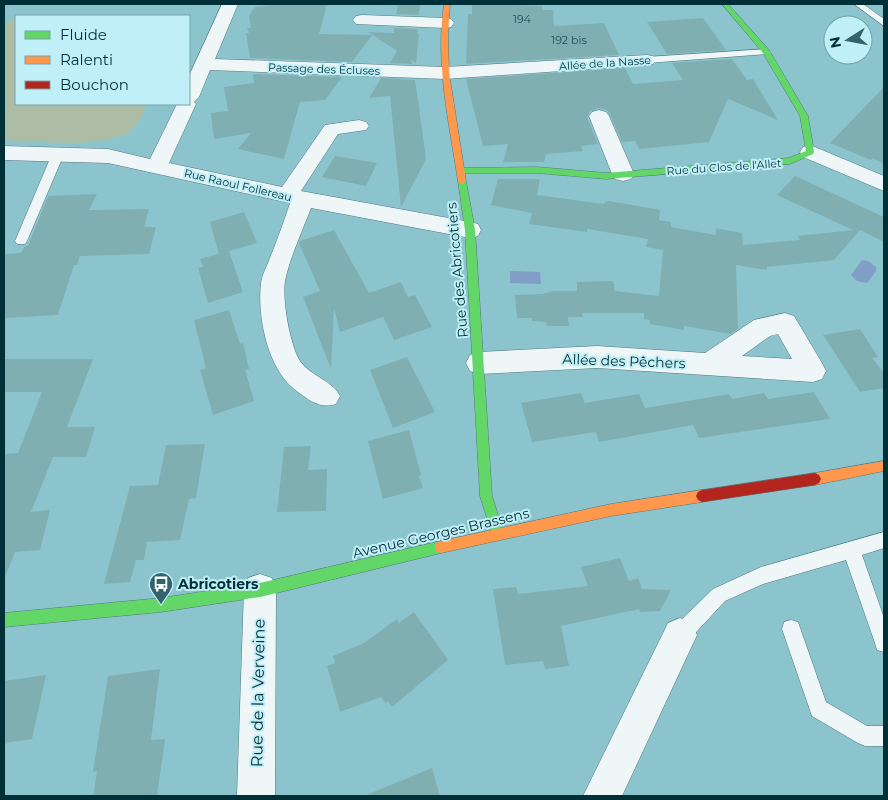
<svg xmlns="http://www.w3.org/2000/svg" width="888" height="800" viewBox="0 0 888 800" font-family="Montserrat,sans-serif">
<style>
.green{fill:#adbca4}
.water{fill:#819ec7}
.building{fill:#80afb2}
.lines{fill:none;stroke-linecap:round;stroke-linejoin:round}
.lane-casing{stroke:#53787e;stroke-width:1}
.street-casing{stroke:#53787e;stroke-width:1}
.fast-casing{stroke:#53787e;stroke-width:1}
.slow-casing{stroke:#53787e;stroke-width:1}
.jam-casing{stroke:#53787e;stroke-width:1}
.lane{fill:#eef6f8;fill-rule:evenodd}
.street{fill:#eef6f8;fill-rule:evenodd}
.fast{fill:#63d668;fill-rule:evenodd}
.slow{fill:#ff974d;fill-rule:evenodd}
.jam{fill:#b3261e;fill-rule:evenodd}
.labels{text-anchor:middle;dominant-baseline:central;stroke-width:4;stroke-linejoin:round;paint-order:stroke}
.number-label{font-size:11px;fill:#205056}
.far-street-label{font-size:11px;fill:#003037;stroke:#c1eff8}
.street-label{font-size:14px;fill:#003037;stroke:#c1eff8}
.poi-label{font-size:14px;font-weight:bold;fill:#003037;stroke:#c1eff8;text-anchor:start}
.near-street-label{font-size:16px;fill:#003037;stroke:#c1eff8}
</style>
<rect width="100%" height="100%" fill="#8cc4ce"/>
<path class="green" d="M 10,19 L 16,19 L 16,104 L 147,104 C 142,114 139,125 129,132 C 103,149 35,141 4,140 L 4,26 Z"/>
<path class="water" d="M 862,260 L 868,261 L 876,267 L 876,271 L 867,283 L 857,281 L 851,275 Z
M 510,271 L 540,272 L 541,284 L 510,283 Z"/>
<path class="building" d="M 279,4 L 327,4 L 319,34 L 372,35 L 352,62 L 250,58 L 246,33 L 249,33 L 247,28 L 251,28 L 249,16 L 255,7 Z
M 398,4 L 420,4 L 419,15 L 396,14 Z
M 472,4 L 542,6 L 542,10 L 553,10 L 554,26 L 604,23 L 619,55 L 462,64 L 466,64 L 468,14 L 472,14 Z
M 703,18 L 726,50 L 667,54 L 647,22 Z
M 394,28 L 418,29 L 417,33 L 419,34 L 416,63 L 411,60 L 412,64 L 390,63 L 397,51 L 368,32 L 394,33 Z
M 732,59 L 747,80 L 753,79 L 778,120 L 728,99 L 709,142 L 639,149 L 635,141 L 622,142 L 610,115 L 607,110 L 598,108 L 590,111 L 587,117 L 598,144 L 581,146 L 583,151 L 546,154 L 544,162 L 503,162 L 508,144 L 483,146 L 466,79 L 625,68 L 633,84 L 683,80 L 672,63 Z
M 253,74 L 342,77 L 325,100 L 300,102 L 284,159 L 238,149 L 251,133 L 214,139 L 211,113 L 228,111 L 224,87 L 254,83 Z
M 381,78 L 415,80 L 419,107 L 426,159 L 401,207 L 390,96 L 369,98 Z
M 884,87 L 884,164 L 873,158 L 871,160 L 830,143 Z
M 335,156 L 377,163 L 366,186 L 322,177 Z
M 795,176 L 884,217 L 884,242 L 860,230 L 834,260 L 767,267 L 767,270 L 736,265 L 738,329 L 731,334 L 684,326 L 684,330 L 650,324 L 650,320 L 644,319 L 644,313 L 582,313 L 583,317 L 568,317 L 569,326 L 547,326 L 546,322 L 532,321 L 532,318 L 517,318 L 515,295 L 543,294 L 553,291 L 577,291 L 577,282 L 613,281 L 615,291 L 659,296 L 663,250 L 646,247 L 648,239 L 587,229 L 587,232 L 529,224 L 532,213 L 491,205 L 498,179 L 540,179 L 537,195 L 604,204 L 605,202 L 610,201 L 660,210 L 659,220 L 671,222 L 671,227 L 716,235 L 716,228 L 742,233 L 743,245 L 800,240 L 798,236 L 853,230 L 777,195 Z
M 97,194 L 89,210 L 149,209 L 144,227 L 156,227 L 149,254 L 80,256 L 77,265 L 74,265 L 58,315 L 4,318 L 4,254 L 21,253 L 25,246 L 28,246 L 48,196 Z
M 244,212 L 257,243 L 219,254 L 210,222 Z
M 334,230 L 369,293 L 401,282 L 408,297 L 415,295 L 432,327 L 394,340 L 383,317 L 340,332 L 334,308 L 331,369 L 303,297 L 320,291 L 299,243 L 300,241 Z
M 229,251 L 243,292 L 208,303 L 198,268 L 203,267 L 200,259 Z
M 229,310 L 240,344 L 243,343 L 249,369 L 245,370 L 254,401 L 213,415 L 200,370 L 206,368 L 194,320 Z
M 860,329 L 878,357 L 872,358 L 884,373 L 884,388 L 860,392 L 823,335 Z
M 407,357 L 435,412 L 393,428 L 370,370 Z
M 4,359 L 93,359 L 67,427 L 95,427 L 86,457 L 53,457 L 31,512 L 50,510 L 40,550 L 15,552 L 5,577 L 4,454 L 18,453 L 42,392 L 4,392 Z
M 814,392 L 830,419 L 699,438 L 693,425 L 599,442 L 596,432 L 532,442 L 521,403 L 581,393 L 585,403 L 639,394 L 645,408 L 729,394 L 732,399 L 764,393 L 768,399 Z
M 409,430 L 421,475 L 419,476 L 423,488 L 383,499 L 368,441 Z
M 205,444 L 196,498 L 189,499 L 180,540 L 147,542 L 144,560 L 136,560 L 130,582 L 104,584 L 130,486 L 158,485 L 166,445 Z
M 311,446 L 308,470 L 327,469 L 326,511 L 277,512 L 284,447 Z
M 620,558 L 629,581 L 638,578 L 642,589 L 671,590 L 660,611 L 640,612 L 639,609 L 561,626 L 569,666 L 545,669 L 543,661 L 505,665 L 493,589 L 516,587 L 518,594 L 588,586 L 581,567 Z
M 414,612 L 448,660 L 392,707 L 388,701 L 385,703 L 381,697 L 340,712 L 327,666 L 335,663 L 333,656 L 364,643 L 397,619 L 399,623 Z
M 160,669 L 151,740 L 165,739 L 157,796 L 93,796 L 97,771 L 93,772 L 108,676 Z
M 46,675 L 32,739 L 4,743 L 4,681 Z
M 432,768 L 440,796 L 364,796 Z"/>
<g class="lines">
<g class="lane-casing">
<path id="lane" d="M 854,4 L 863,4 L 884,19 L 884,26 Z
M 766,49 L 771,52 L 769,54 L 647,63 L 642,60 L 647,57 Z
M 58,150 L 64,154 L 27,241 L 25,244 L 17,244 L 15,241 L 52,154 Z
M 884,532 L 884,548 L 862,555 L 884,618 L 884,652 L 877,650 L 875,643 L 846,560 L 763,584 L 725,601 L 687,642 L 680,644 L 673,642 L 671,635 L 673,628 L 713,589 L 761,567 Z
M 791,620 L 798,622 L 826,702 L 867,726 L 884,726 L 884,746 L 865,746 L 858,743 L 812,716 L 782,629 L 784,622 Z"/>
</g>
<g class="street-casing">
<path id="street" d="M 222,4 L 238,4 L 215,59 L 445,67 L 647,55 L 653,56 L 656,60 L 653,64 L 647,65 L 445,79 L 210,70 L 199,97 L 194,102 L 196,104 L 169,163 L 282,187 L 325,125 L 359,120 L 366,122 L 369,126 L 366,130 L 338,134 L 301,191 L 470,222 L 478,224 L 481,230 L 478,236 L 470,238 L 311,208 C 303,229 289,260 285,281 C 282,300 290,345 300,361 C 310,376 332,380 340,396 L 336,404 C 321,409 310,401 298,392 C 268,372 257,317 261,283 C 262,275 267,266 270,258 C 277,240 284,222 290,203 L 108,163 L 4,160 L 4,146 L 108,149 L 150,159 L 177,104 L 189,104 L 189,76 Z
M 362,15 L 445,18 L 451,19 L 454,23 L 451,27 L 445,28 L 356,24 L 353,20 L 356,16 Z
M 599,110 L 606,112 L 609,116 L 634,174 L 631,179 L 623,181 L 615,179 L 612,174 L 589,116 L 592,112 Z
M 810,145 L 884,176 L 884,191 L 803,157 L 800,152 L 803,147 Z
M 785,313 L 794,316 L 822,363 L 826,371 L 822,379 L 813,382 L 597,368 L 479,374 L 470,371 L 466,363 L 470,355 L 479,352 L 597,346 L 705,353 L 754,320 ZM 778,334 L 792,359 L 742,356 L 770,336 Z
M 260,574 L 272,578 L 276,590 L 275,796 L 237,796 L 244,590 L 248,578 Z
M 680,618 L 692,623 L 697,635 L 622,796 L 583,796 L 668,623 Z"/>
</g>
<g class="fast-casing">
<path id="fast" d="M 722,4 L 728,4 L 769,50 L 808,116 L 814,152 L 813,154 L 790,164 L 606,179 L 537,173 L 459,173 L 459,169 L 462,168 L 537,167 L 606,173 L 789,158 L 806,151 L 800,116 L 763,53 Z
M 462,178 L 466,181 L 475,230 L 492,496 L 504,534 L 503,538 L 498,540 L 493,538 L 492,534 L 480,496 L 465,230 L 458,181 Z
M 441,541 L 446,543 L 447,547 L 446,551 L 441,553 L 260,597 L 161,612 L 4,627 L 4,613 L 161,598 L 260,583 Z"/>
</g>
<g class="slow-casing">
<path id="slow" d="M 444,4 L 450,4 L 448,34 L 449,73 L 466,181 L 462,184 L 458,181 C 449,122 435,63 444,4 Z
M 884,461 L 884,471 L 815,485 L 811,483 L 809,479 L 811,475 L 815,473 Z
M 702,490 L 706,492 L 708,496 L 706,500 L 702,502 L 611,516 L 441,553 L 436,551 L 435,547 L 436,543 L 441,541 L 611,504 Z"/>
</g>
<g class="jam-casing">
<path id="jam" d="M 815,473 L 819,475 L 821,479 L 819,483 L 815,485 L 702,502 L 698,500 L 696,496 L 698,492 L 702,490 Z"/>
</g>
<use href="#lane" class="lane"/>
<use href="#street" class="street"/>
<use href="#fast" class="fast"/>
<use href="#slow" class="slow"/>
<use href="#jam" class="jam"/>
</g>
<defs>
<g id="bus-pin" transform="scale(1.25)"><path d="M0 17L-7.5 6A9.5 9.5 0 1 1 7.5 6Z" fill="#31646c" stroke="#c1eff8"/><path d="M-5-6H5V4H4V6H2V4H-2V6H-4V4H-5ZM-3.5-4V0h7V-4ZM-3.5 1.2v1.5H-2V1.2ZM2 1.2v1.5H3.5V1.2Z" fill="#fff"/></g>
</defs>
<g fill-rule="evenodd">
<use href="#bus-pin" x="161" y="584"/>
</g>
<g class="labels">
<g class="number-label">
<text x="522" y="19">194</text>
<text x="569" y="40">192 bis</text>
</g>
<g class="far-street-label">
<text transform="translate(605 63) rotate(-4)">Allée de la Nasse</text>
<text transform="translate(324 69) rotate(2)">Passage des Écluses</text>
<text transform="translate(724 167) rotate(-4)">Rue du Clos de l'Allet</text>
<text transform="translate(238 185) rotate(13)">Rue Raoul Follereau</text>
</g>
<g class="street-label">
<text transform="translate(457 270) rotate(-95)">Rue des Abricotiers</text>
<text transform="translate(624 361) rotate(2)">Allée des Pêchers</text>
<text transform="translate(441 533) rotate(-13)">Avenue Georges Brassens</text>
</g>
<g class="poi-label">
<text x="178" y="584">Abricotiers</text>
</g>
<g class="near-street-label">
<text transform="translate(258 693) rotate(-89)">Rue de la Verveine</text>
</g>
</g>
<rect width="888" height="800" fill="none" stroke="#003037" stroke-width="10"/>
<rect x="15" y="15" width="175" height="90" fill="#c1eff8" stroke="#74a3ab"/>
<rect x="25" y="31" width="25" height="8" fill="#63d668" stroke="#74a3ab"/>
<text x="60" y="40" font-size="15" fill="#003037">Fluide</text>
<rect x="25" y="56" width="25" height="8" fill="#ff974d" stroke="#74a3ab"/>
<text x="60" y="65" font-size="15" fill="#003037">Ralenti</text>
<rect x="25" y="81" width="25" height="8" fill="#b3261e" stroke="#74a3ab"/>
<text x="60" y="90" font-size="15" fill="#003037">Bouchon</text>
<g transform="translate(848 40) rotate(259)"><circle r="24" fill="#c1eff8" stroke="#74a3ab"/>
<path d="M0-4L9 19L0 12L-9 19Z" fill="#31646c"/>
<text y="-8" font-size="14" font-weight="bold" text-anchor="middle" fill="#003037">N</text>
</g>
</svg>
